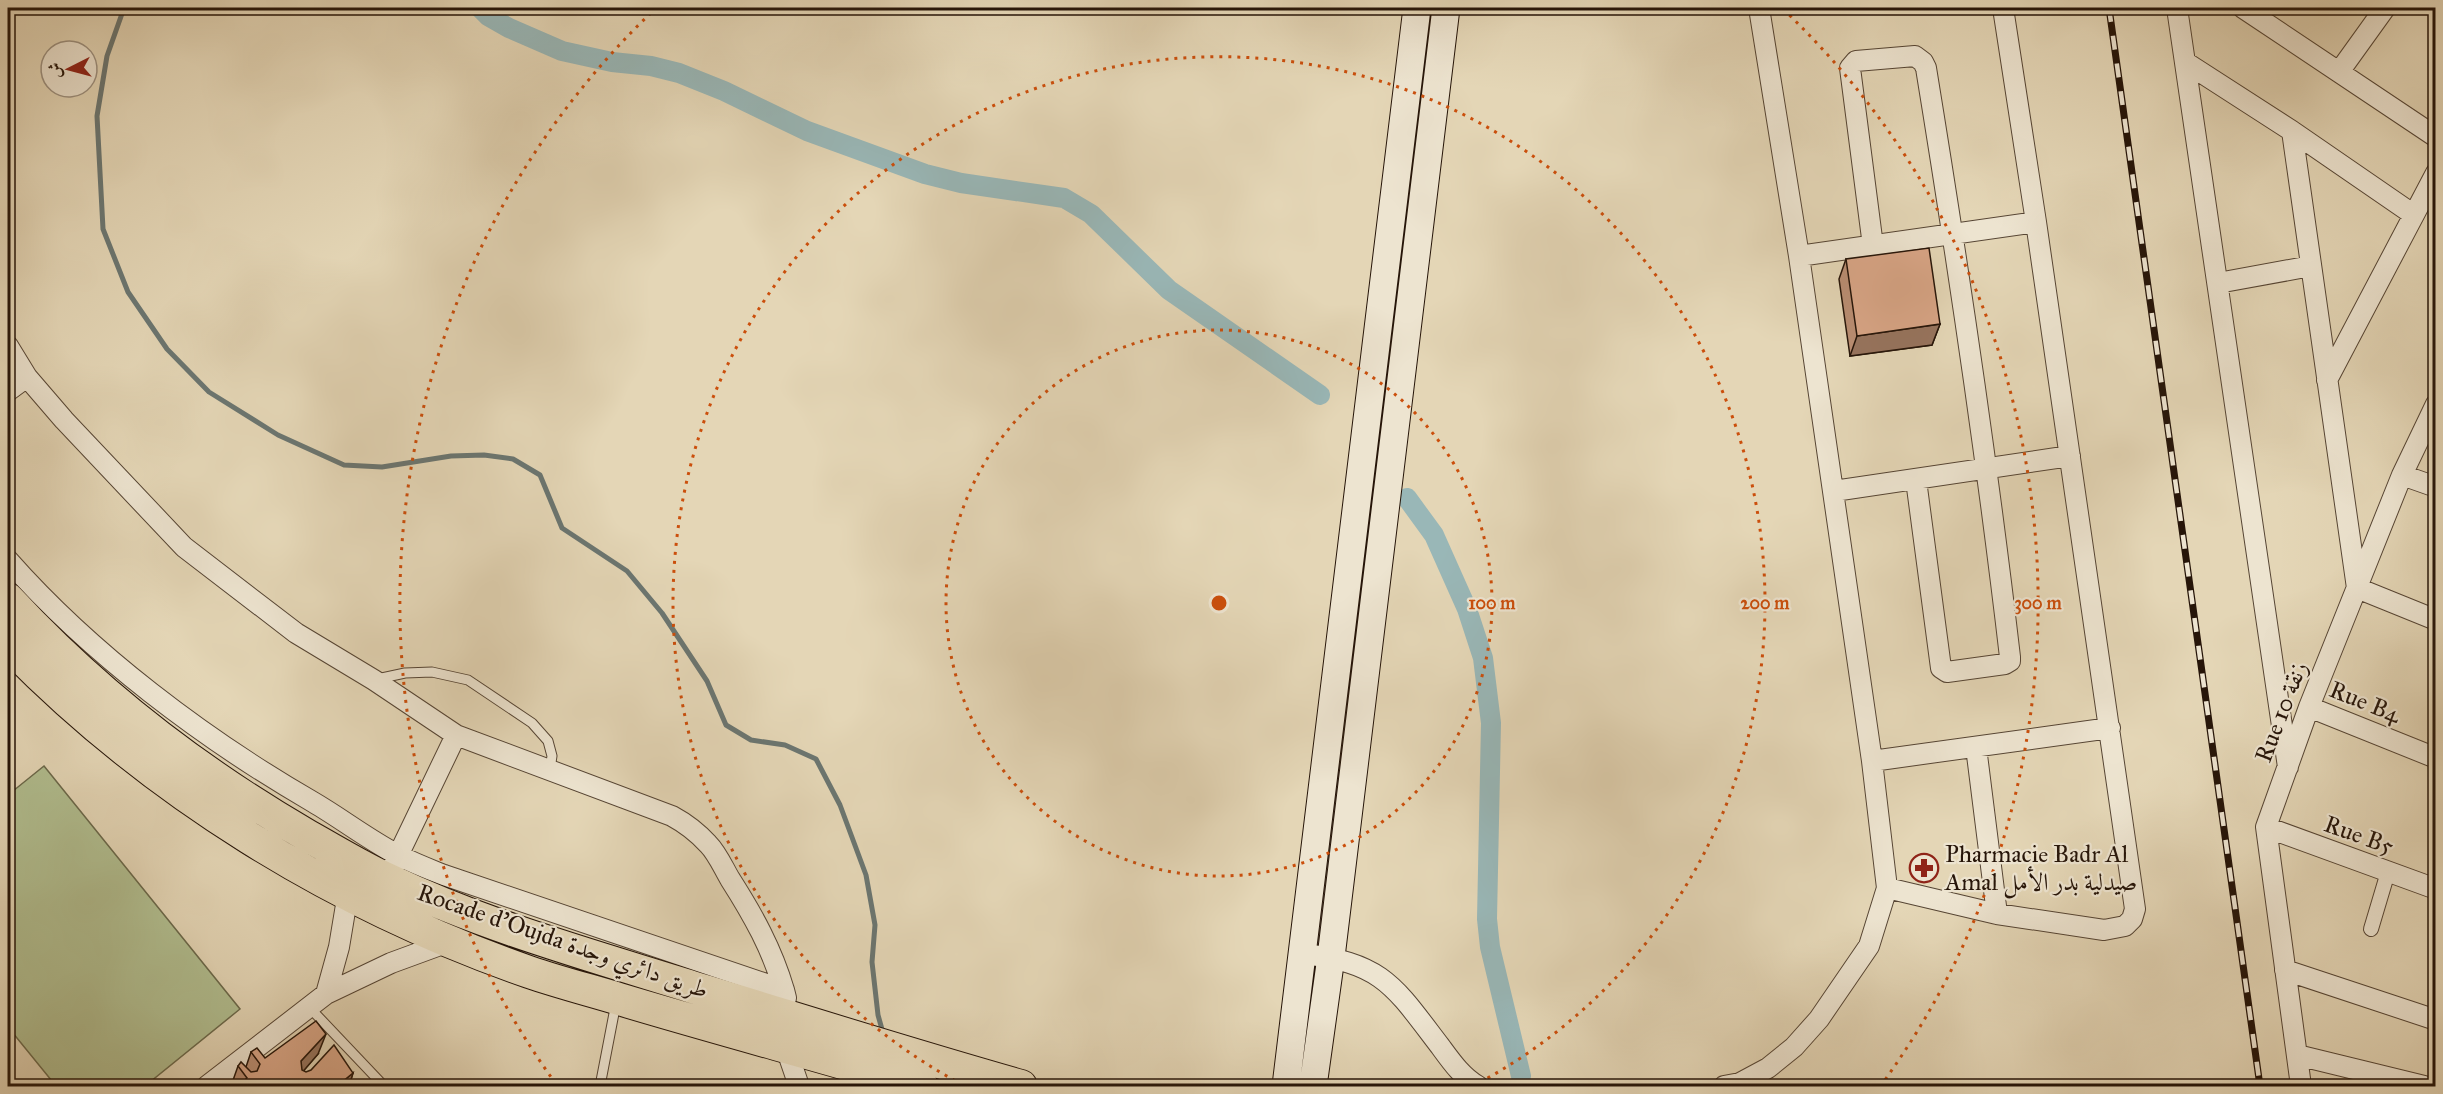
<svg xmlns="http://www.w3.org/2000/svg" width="2443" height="1094" viewBox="0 0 2443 1094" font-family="'IM FELL Great Primer',Amiri,serif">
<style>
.green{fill:#b1be90;stroke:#6c6a4c;stroke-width:1.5}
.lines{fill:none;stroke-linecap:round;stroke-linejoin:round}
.stream{stroke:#6b7671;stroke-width:5}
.canal{stroke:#99b7b7;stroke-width:20}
.service-casing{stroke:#564534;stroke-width:11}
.pedestrian-casing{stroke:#564534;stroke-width:16}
.minor-casing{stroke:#564534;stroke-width:22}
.secondary-casing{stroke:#261509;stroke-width:29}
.trunk-casing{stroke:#261509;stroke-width:34}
.service{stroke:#ede4d0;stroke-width:9}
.pedestrian{stroke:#ede4d0;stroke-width:14}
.minor{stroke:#ede4d0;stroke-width:20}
.secondary{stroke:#ede4d0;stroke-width:27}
.trunk{stroke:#e4d6b6;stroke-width:32}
.rail-casing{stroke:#261509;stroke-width:7}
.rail{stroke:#ede4d0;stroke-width:4.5;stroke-dasharray:14;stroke-linecap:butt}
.wall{fill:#ba8e73;stroke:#261509;stroke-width:1.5}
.shaded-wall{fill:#97745e;stroke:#261509;stroke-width:1.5}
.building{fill:#d8a586;stroke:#261509;stroke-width:1.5}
.ring{fill:none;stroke:#cb4f0c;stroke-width:3;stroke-dasharray:3 6}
.labels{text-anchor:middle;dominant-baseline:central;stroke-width:4.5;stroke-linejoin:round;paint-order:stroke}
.street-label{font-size:24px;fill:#261509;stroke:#ede4d0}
.poi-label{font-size:24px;fill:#261509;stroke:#ede4d0;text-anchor:start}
.centre{fill:#cb4f0c;stroke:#ede4d0;stroke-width:3}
.ring-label{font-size:18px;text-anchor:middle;font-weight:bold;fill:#cb4f0c;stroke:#ede4d0;stroke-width:4.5;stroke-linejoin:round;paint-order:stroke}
</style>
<rect width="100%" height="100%" fill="#e4d6b6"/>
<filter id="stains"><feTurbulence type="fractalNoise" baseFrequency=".00333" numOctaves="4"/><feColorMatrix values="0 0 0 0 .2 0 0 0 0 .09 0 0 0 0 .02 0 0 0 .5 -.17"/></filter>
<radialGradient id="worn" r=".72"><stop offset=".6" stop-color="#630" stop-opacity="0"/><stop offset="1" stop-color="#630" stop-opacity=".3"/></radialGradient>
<path class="green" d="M 44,766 L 240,1009 L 145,1086 L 56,1086 L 8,1027 L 8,795 Z"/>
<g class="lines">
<path class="stream" d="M 124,8 L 107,56 L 97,116 L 103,229 L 128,292 L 167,349 L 209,392 L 278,435 L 344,465 L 382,467 L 451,456 L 484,455 L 513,459 L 540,475 L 562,528 L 627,571 L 662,613 L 707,681 L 726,725 L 751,740 L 785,745 L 816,759 L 840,805 L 866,875 L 875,925 L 872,962 L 878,1015 L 883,1033"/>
<path class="canal" d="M 480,8 L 488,16 L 509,28 L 562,51 L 612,62 L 651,66 L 679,73 L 724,91 L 807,131 L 925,174 L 961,183 L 1064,198 L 1091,214 L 1169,290 L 1320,395
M 1407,498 L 1434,535 L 1467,609 L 1483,658 L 1491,723 L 1487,919 L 1490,947 L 1521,1076"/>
<g class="service-casing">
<path id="service" d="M 377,679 L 405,673 L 432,672 L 468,680 L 532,723 L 548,741 L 552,756 L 550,769
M 309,1007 L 384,1086
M 600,1086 L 616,1003"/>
</g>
<g class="pedestrian-casing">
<path id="pedestrian" d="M 2371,929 L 2388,872"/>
</g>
<g class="minor-casing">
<path id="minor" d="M 2177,8 L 2288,767
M 2243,8 L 2436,137
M 2185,62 L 2292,131 L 2414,215
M 2339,72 L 2385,8
M 2292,131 L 2357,588 L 2436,620
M 1873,246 L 1850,68 L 1856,61 L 1915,56 L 1923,62 L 1926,68 C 1958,264 1987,460 2010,657 L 2010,661 L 2005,664 L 1947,672 L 1941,668 L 1916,480
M 1799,256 L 2036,222
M 2218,283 L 2311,266
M 8,346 L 27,377 L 64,420 L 184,547 L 296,633 L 374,680 L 456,735 L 672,816 C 685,823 697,832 708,844 C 717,853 723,867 730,879 C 753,915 772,949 784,990
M 2327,380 L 2436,173
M 8,391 L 27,377
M 2402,475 L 2436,487
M 1834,491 L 2070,456
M 8,560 C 91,654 204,739 313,802 C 342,819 369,840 398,855 C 413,863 429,869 444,875 L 769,985 L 784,990 L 786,998
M 2309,707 L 2436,758
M 1976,747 L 1997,914
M 1872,761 L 2110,728
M 2266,827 L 2436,889
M 393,866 L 456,735
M 1887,888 L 1997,914 L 2104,930 L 2125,926 L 2132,919 L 2135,909 L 2036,222 L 2003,8
M 1304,954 C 1383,963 1394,986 1440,1046 C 1451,1061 1462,1077 1478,1086
M 2285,970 L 2436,1020
M 326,994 L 339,947 L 348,893
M 786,1048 L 799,1086
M 2297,1055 L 2424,1086
M 207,1086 L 326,994 L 391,963 L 451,941
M 1724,1086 L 1740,1083 L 1768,1068 L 1794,1047 L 1819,1019 L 1869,946 L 1887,888 L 1872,761 L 1799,256 L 1759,8
M 2301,1086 L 2266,827 L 2309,707 L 2402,475 L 2436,404"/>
</g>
<g class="secondary-casing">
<path id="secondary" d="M 1286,1086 L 1417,8
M 1313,1086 L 1331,957 L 1446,8"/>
</g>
<g class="trunk-casing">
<path id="trunk" d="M 8,599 C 96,694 196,771 308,836 C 335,851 361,867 389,880 C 485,926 590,955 692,987 C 801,1020 911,1055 1021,1086
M 8,644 C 152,792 334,904 529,972 C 558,982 589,990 619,999 C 719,1029 821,1056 922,1086"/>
</g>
<use href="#service" class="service"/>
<use href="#pedestrian" class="pedestrian"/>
<use href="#minor" class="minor"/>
<use href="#secondary" class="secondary"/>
<use href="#trunk" class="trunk"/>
<g class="rail-casing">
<path id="rail" d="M 2109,8 L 2260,1086"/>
</g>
<use href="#rail" class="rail"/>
</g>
<path class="wall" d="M 1846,259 L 1940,324 L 1932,345 L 1850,356 L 1839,279 Z
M 251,1052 L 265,1058 L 318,1054 L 303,1071 L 306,1072 L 353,1073 L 349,1086 L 231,1086 L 238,1066 L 246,1067 Z"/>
<path class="shaded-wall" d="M 1940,324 L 1932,345 L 1850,356 L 1857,336 Z
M 326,1034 L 318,1054 L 294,1082 L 301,1061 Z
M 353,1073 L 349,1086 L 337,1086 Z"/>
<path class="building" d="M 1929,248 L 1940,324 L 1857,336 L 1846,259 Z
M 316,1021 L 326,1034 L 301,1061 L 302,1070 L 306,1072 L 311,1070 L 334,1045 L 353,1073 L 337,1086 L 238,1086 L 247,1078 L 238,1066 L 241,1062 L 251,1072 L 257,1071 L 260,1064 L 251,1052 L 257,1048 L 265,1058 Z"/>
<g class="ring">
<circle cx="1219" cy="603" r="273"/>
<path d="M963 1085A546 546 0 1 1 1475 1085"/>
<path d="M556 1084A819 819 0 0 1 655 9M1783 9A819 819 0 0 1 1882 1084"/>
</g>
<defs>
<g id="pharmacy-ring" transform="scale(1.5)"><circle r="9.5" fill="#ede4d0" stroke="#8f2418" stroke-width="1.5"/><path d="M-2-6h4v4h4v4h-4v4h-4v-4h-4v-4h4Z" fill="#8f2418"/></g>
</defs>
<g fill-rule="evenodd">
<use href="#pharmacy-ring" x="1924" y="868"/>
</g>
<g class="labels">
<g class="street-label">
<text transform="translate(2365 702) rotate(22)">Rue B4</text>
<text transform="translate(2281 712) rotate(-69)">Rue 10 زنقة</text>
<text transform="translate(2359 835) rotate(20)">Rue B5</text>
<text transform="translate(563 941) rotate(19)">Rocade d'Oujda طريق دائري وجدة</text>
</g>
<g class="poi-label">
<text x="1945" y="854">Pharmacie Badr Al<tspan x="1945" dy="28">Amal صيدلية بدر الأمل</tspan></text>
</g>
</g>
<circle cx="1219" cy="603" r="9" class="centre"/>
<g class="ring-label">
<text x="1492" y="609">100 m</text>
<text x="1765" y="609">200 m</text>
<text x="2038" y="609">300 m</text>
</g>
<rect width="2443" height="1094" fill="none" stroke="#e4d6b6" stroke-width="30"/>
<rect x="9" y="9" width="2425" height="1076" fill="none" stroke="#261509" stroke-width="3"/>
<rect x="15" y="15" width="2413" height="1064" fill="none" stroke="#261509" stroke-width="1.5"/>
<g transform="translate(69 69) rotate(264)"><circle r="28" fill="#ede4d0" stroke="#9d9180" stroke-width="1.5"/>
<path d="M0-4.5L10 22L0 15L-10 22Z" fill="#8f2418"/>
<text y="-9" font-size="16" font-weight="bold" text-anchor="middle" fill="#261509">ش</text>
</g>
<rect width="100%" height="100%" filter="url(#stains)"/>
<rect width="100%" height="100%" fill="url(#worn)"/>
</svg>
